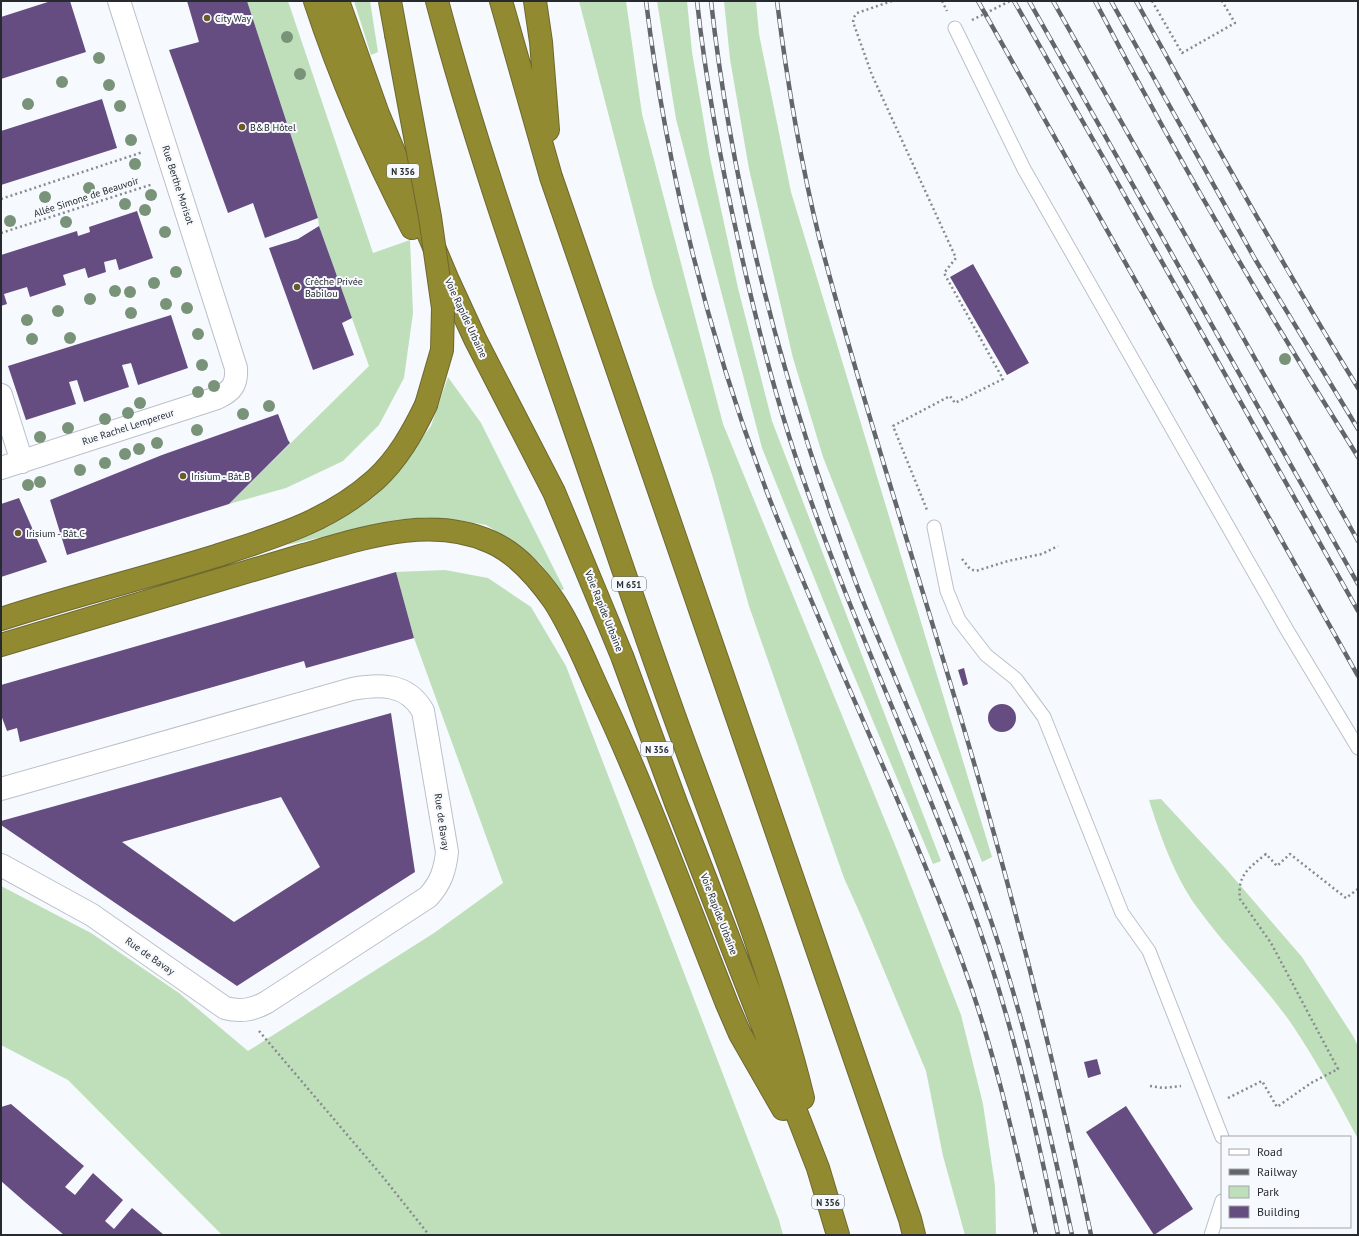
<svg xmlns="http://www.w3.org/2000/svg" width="1359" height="1236" viewBox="0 0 1359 1236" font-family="'PT Sans',sans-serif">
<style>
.green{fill:#bfdfba}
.building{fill:#654d81;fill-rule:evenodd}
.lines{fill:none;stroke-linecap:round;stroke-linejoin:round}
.lane-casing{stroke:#bac1cb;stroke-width:15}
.street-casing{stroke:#bac1cb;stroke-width:24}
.highway-casing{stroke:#6d6830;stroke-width:24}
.path{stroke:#878a8e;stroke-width:2.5;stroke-dasharray:2 3;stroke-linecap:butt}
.lane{stroke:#fff;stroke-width:13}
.street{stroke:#fff;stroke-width:22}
.highway{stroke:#928a31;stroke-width:22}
.rail-casing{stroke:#63666a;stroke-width:4.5}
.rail{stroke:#f6f9fd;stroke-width:3;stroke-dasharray:9;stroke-linecap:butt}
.highway-bridge-casing{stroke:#6d6830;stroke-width:24;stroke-linecap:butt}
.highway-bridge{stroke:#928a31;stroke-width:22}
.tree{fill:#789378}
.poi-dot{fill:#695b28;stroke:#f6f9fd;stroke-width:1.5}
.labels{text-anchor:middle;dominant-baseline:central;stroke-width:4;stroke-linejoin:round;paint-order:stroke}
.shield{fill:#f6f9fd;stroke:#65686c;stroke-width:1}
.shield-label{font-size:9px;font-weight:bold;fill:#272a2e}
.poi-label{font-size:10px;fill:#272a2e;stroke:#f6f9fd;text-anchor:start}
.street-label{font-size:10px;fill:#272a2e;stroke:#f6f9fd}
</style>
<rect width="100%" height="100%" fill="#f6f9fd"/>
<path class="green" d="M 247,1 L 288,1 L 373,253 L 410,240 L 413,313 L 404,378 L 379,425 L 343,461 L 286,488 L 229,504 L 369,366 L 319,226 L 318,218 Z
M 354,1 L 370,1 L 378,52 L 371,55 Z
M 579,1 L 626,1 L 642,114 L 723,424 L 897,850 L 961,1015 L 983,1104 L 995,1186 L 996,1235 L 965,1235 L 943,1156 L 926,1071 L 862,918 L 844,878 L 749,606 L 713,478 L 653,286 Z
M 657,1 L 687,1 L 692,52 L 710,158 L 738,288 L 772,421 L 941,861 L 933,864 L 844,652 L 762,448 L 676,119 Z
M 724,1 L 756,1 L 759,34 L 791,192 L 992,857 L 982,862 L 823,457 L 793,358 L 749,169 L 730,59 Z
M 448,377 L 481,423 L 564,589 L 560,591 L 541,564 L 517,544 L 486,525 L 459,520 L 426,517 L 397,520 L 287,545 L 329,526 L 373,498 L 398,471 L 431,426 Z
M 445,570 L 488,578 L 531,607 L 566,666 L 779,1220 L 783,1235 L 222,1235 L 68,1080 L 1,1045 L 1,886 L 91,933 L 179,993 L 248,1051 L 434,933 L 503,883 L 414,638 L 396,572 Z
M 1161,799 L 1226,869 L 1302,957 L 1353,1036 L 1358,1046 L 1358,1139 C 1338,1101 1317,1062 1293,1026 C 1265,985 1228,950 1199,910 C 1175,878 1161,838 1149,800 Z"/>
<path class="building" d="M 51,1 L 70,1 L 86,52 L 1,79 L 1,17 Z
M 187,1 L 247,1 L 318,218 L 265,238 L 253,203 L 228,213 L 169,50 L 199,42 Z
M 102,99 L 117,148 L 1,185 L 1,131 Z
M 137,211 L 153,258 L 119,270 L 116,259 L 104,262 L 106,272 L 88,278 L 85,268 L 63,275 L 66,285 L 30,297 L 27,287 L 4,294 L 7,304 L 1,306 L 1,255 L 77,231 L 78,236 L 90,232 L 89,227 Z
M 319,226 L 352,318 L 342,323 L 354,355 L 313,370 L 269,248 L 298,239 Z
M 973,264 L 1029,363 L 1007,375 L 950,277 Z
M 171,315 L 188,368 L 138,385 L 131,363 L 122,365 L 129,387 L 84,402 L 77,380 L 69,382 L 76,404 L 26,420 L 8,366 Z
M 278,414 L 288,440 L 290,443 L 229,504 L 67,555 L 50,500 L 162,455 Z
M 19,498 L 47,562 L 1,577 L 1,504 Z
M 396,572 L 414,638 L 306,668 L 304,661 L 20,742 L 17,728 L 7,731 L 1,715 L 1,685 Z
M 964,668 L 968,684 L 963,686 L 958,670 Z
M988 718a14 14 0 1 1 28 0a14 14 0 1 1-28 0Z
M 391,713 L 415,872 L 237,986 L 1,825 L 1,821 ZM 281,797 L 320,867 L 234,922 L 122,842 Z
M 1097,1059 L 1101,1074 L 1088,1078 L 1084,1062 Z
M 11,1104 L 84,1166 L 65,1187 L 75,1195 L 93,1173 L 123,1200 L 105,1221 L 114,1229 L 132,1208 L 164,1235 L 64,1235 L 26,1203 L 1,1181 L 1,1107 Z
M 1126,1106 L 1193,1209 L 1154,1235 L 1086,1132 Z"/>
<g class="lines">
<g class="lane-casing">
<path id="lane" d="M 955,28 L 1024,169 L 1287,630 L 1358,748
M 934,527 L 947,591 L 959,620 L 986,655 L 1016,679 L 1044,717 L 1122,913 L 1149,951 L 1222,1137
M 1211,1235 L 1222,1201"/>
</g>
<g class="street-casing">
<path id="street" d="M 1,395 L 22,462
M 1,468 L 217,398 C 232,391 237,385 236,368 L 119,1
M 1,789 L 352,689 C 380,684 407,683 423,711 L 447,852 C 445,870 441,883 428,897 L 267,1002 C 253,1010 241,1012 225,1008 L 92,915 L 1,865"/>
</g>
<g class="highway-casing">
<path id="highway" d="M 315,1 C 341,80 374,155 412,228
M 338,1 L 378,114 L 447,278 L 475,339 L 554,492 L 622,656 L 676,803 L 818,1168 L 838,1235
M 390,1 L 396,34
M 437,1 C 475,144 524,282 572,421 C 608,524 642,627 679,729 C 723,850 772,972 803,1098
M 501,1 L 551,177 L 910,1219 L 914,1235
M 535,1 L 541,42 L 548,130
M 1,619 C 72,596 145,578 216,556 C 274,537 328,522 375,480 C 398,459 413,432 426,405
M 1,645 L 300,556 C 361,539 430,514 491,542 C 518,554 538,578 554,601 C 573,630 586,664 601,696 C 648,796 686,901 727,1004 L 740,1034 L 783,1109"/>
</g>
<path class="path" d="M 892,1 L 857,13 L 854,17 L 853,22 L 872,75 L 956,258 L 944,273 L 1003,379 L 955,403 L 950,396 L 893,426 L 927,510
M 942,1 L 947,11
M 1152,1 L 1182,53 L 1235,23 L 1222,1
M 972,20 L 1010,1
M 1,199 L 143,152
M 1,233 L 153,184
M 962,559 L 970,569 L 976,571 L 1008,561 L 1042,554 L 1058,546
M 259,1031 L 383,1177 L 429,1235
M 1150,1086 L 1163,1088 L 1181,1086
M 1228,1098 L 1262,1081 L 1277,1107 L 1311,1083 L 1338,1069 L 1271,943 L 1240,899 C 1237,875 1249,868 1266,854 L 1277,866 L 1290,854 L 1346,898 L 1358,889"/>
<use href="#lane" class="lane"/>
<use href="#street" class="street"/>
<use href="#highway" class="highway"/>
<g class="rail-casing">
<path id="rail" d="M 646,1 C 667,172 709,340 770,500 C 831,656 906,807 963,964 C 995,1052 1015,1144 1036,1235
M 697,1 C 706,83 721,164 739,244 C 757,326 778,408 806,487 C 855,628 919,763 970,903 C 1010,1011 1035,1123 1058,1235
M 711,1 C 733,198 783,386 852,572 C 865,609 881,644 896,680 C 930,760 963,840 991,921 C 1026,1025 1049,1128 1072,1235
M 777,1 C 787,81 800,159 819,237 C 865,411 921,582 972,756 C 1018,914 1057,1074 1091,1235
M 978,1 L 1358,676
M 1014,1 L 1112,173 L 1358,611
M 1029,1 L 1358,584
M 1053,1 L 1358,541
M 1095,1 C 1176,156 1265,309 1358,457
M 1111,1 L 1255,259 L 1358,429
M 1136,1 C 1208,132 1280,261 1358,388"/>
</g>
<use href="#rail" class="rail"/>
<g class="highway-bridge-casing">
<path id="highway-bridge" d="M 396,34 L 430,217 L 443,308 L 442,350 L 426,405"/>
</g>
<use href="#highway-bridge" class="highway-bridge"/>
</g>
<g class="tree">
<circle cx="287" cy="37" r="6"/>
<circle cx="99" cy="58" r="6"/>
<circle cx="300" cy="74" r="6"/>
<circle cx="62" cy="82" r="6"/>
<circle cx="109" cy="85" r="6"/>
<circle cx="28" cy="104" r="6"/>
<circle cx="120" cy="106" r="6"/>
<circle cx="131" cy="140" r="6"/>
<circle cx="135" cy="164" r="6"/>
<circle cx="89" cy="188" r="6"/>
<circle cx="151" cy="195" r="6"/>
<circle cx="45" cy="197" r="6"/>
<circle cx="125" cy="204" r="6"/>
<circle cx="145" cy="210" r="6"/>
<circle cx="10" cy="221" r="6"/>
<circle cx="66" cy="222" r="6"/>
<circle cx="165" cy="232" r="6"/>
<circle cx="176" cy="272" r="6"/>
<circle cx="154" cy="283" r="6"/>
<circle cx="115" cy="291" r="6"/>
<circle cx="130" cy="292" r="6"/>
<circle cx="90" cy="299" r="6"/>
<circle cx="166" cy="304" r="6"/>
<circle cx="187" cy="308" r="6"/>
<circle cx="58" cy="311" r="6"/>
<circle cx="131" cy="313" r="6"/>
<circle cx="27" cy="320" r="6"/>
<circle cx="198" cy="334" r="6"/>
<circle cx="70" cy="338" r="6"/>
<circle cx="32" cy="339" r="6"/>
<circle cx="1285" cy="359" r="6"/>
<circle cx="202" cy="365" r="6"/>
<circle cx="214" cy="386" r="6"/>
<circle cx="198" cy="392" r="6"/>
<circle cx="140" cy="403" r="6"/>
<circle cx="269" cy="406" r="6"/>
<circle cx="128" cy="413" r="6"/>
<circle cx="243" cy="414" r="6"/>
<circle cx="105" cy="419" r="6"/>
<circle cx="68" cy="428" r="6"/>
<circle cx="197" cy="430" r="6"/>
<circle cx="40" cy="437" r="6"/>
<circle cx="157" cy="443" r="6"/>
<circle cx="139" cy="449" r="6"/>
<circle cx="125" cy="454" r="6"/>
<circle cx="105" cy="463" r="6"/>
<circle cx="80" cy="470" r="6"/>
<circle cx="40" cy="482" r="6"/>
<circle cx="28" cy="485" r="6"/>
</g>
<g class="poi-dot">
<circle cx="207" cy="18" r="4"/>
<circle cx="242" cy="127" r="4"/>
<circle cx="297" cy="287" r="4"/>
<circle cx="183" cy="476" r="4"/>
<circle cx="18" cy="533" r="4"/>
</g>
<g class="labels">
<g class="shield">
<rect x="387" y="164" width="32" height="14" rx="3"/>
<rect x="612" y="577" width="34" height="14" rx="3"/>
<rect x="641" y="742" width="32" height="14" rx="3"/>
<rect x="812" y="1195" width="32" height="14" rx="3"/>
</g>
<g class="shield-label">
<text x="403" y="171">N 356</text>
<text x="629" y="584">M 651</text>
<text x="657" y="749">N 356</text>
<text x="828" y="1202">N 356</text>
</g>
<g class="poi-label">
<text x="215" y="18">City Way</text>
<text x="250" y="127">B&amp;B Hôtel</text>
<text x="305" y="281">Crèche Privée<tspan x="305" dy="12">Babilou</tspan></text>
<text x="191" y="476">Irisium - Bât.B</text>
<text x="26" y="533">Irisium - Bât.C</text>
</g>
<g class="street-label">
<text transform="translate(178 185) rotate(72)">Rue Berthe Morisot</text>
<text transform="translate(86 197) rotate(-18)">Allée Simone de Beauvoir</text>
<text transform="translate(466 318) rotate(65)">Voie Rapide Urbaine</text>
<text transform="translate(128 427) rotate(-18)">Rue Rachel Lempereur</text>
<text transform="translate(604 611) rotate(68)">Voie Rapide Urbaine</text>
<text transform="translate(442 822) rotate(82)">Rue de Bavay</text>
<text transform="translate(719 914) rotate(69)">Voie Rapide Urbaine</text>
<text transform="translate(150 956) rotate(35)">Rue de Bavay</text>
</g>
</g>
<rect width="1359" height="1236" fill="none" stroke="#272a2e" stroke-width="4"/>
<rect x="1221" y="1136" width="130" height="92" fill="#f6f9fd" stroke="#a3a6aa"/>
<rect x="1229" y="1149" width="20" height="6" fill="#ffffff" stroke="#a3a6aa"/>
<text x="1257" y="1156" font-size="12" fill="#272a2e">Road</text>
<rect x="1229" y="1169" width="20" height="6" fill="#63666a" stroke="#a3a6aa"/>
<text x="1257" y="1176" font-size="12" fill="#272a2e">Railway</text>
<rect x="1229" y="1186" width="20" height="12" fill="#bfdfba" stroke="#a3a6aa"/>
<text x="1257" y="1196" font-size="12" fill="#272a2e">Park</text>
<rect x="1229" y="1206" width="20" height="12" fill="#654d81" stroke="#a3a6aa"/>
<text x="1257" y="1216" font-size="12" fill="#272a2e">Building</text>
</svg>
